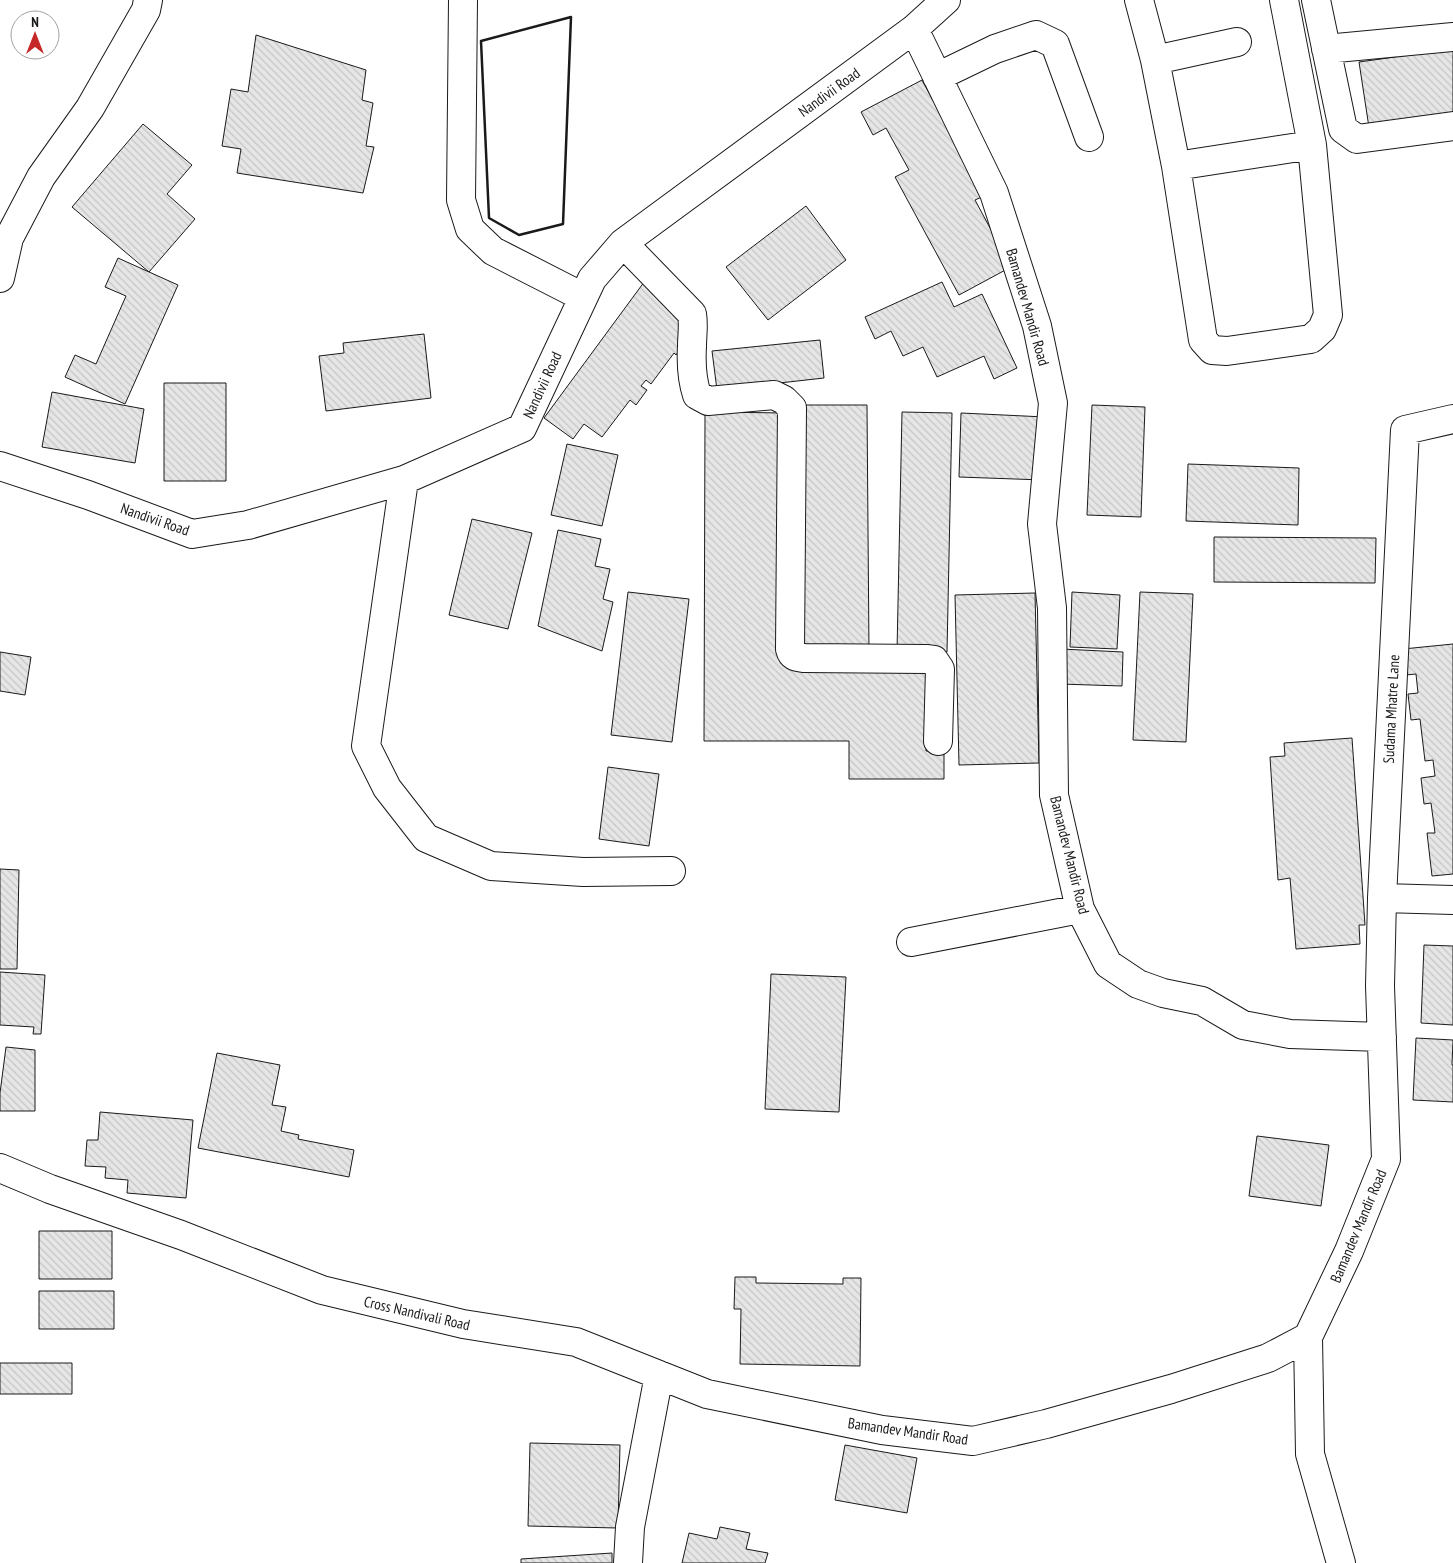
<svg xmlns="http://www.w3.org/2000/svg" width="1453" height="1563" viewBox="0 0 1453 1563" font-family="'PT Sans Narrow',sans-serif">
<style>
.building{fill:url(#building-back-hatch);stroke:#1a1a1a}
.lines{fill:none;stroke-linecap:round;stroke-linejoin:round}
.minor-casing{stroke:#1a1a1a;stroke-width:30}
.minor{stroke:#fff;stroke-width:28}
.wall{stroke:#1a1a1a;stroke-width:2.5}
.labels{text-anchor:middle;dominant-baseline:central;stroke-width:4;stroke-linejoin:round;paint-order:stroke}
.street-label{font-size:15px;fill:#1a1a1a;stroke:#fff}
</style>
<defs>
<pattern id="building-back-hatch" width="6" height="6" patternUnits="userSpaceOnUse" patternTransform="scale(1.25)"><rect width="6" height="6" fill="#e6e6e6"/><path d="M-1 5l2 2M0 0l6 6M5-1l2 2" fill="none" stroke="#c5c5c5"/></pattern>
</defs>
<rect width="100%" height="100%" fill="#fff"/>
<path class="building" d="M 256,35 L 366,70 L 362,100 L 373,103 L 366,146 L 374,147 L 363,193 L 237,173 L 241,149 L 222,146 L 231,89 L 248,92 Z
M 1453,49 L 1453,122 L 1370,134 L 1359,62 Z
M 922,80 L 984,196 L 975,200 L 1011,267 L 959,295 L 895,177 L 909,170 L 886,128 L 873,135 L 861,112 Z
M 143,124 L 192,165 L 167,194 L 195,219 L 149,272 L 72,207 Z
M 806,206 L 846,260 L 768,320 L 726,267 Z
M 118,258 L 178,285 L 125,404 L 65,377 L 75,355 L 96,364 L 126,296 L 105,287 Z
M 650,274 L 694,331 L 676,355 L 674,353 L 651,384 L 646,380 L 641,386 L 647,390 L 636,405 L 630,400 L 602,437 L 584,424 L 573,439 L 544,418 Z
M 942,282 L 954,307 L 982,294 L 1017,368 L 994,379 L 984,356 L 937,377 L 923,347 L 903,356 L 891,331 L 875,339 L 865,317 Z
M 424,334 L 431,398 L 326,411 L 319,356 L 344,353 L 343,343 Z
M 820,340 L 824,378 L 717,390 L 712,351 Z
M 164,383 L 226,383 L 226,481 L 164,481 Z
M 52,392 L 144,409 L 135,463 L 42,447 Z
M 799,405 L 867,405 L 869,652 L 801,653 Z
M 1092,405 L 1145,407 L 1141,517 L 1087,515 Z
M 705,412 L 787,413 L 786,665 L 926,665 L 926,751 L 944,751 L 944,779 L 849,779 L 849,741 L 704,741 Z
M 902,412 L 952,413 L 947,652 L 897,651 Z
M 961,413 L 1045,417 L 1043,480 L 959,477 Z
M 567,444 L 618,455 L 602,526 L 551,515 Z
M 1188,464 L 1299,468 L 1298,525 L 1186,521 Z
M 472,519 L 532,533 L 508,629 L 449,615 Z
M 558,530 L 601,539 L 595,566 L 610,569 L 603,599 L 613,602 L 602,651 L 538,626 Z
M 1214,537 L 1376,538 L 1375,583 L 1214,582 Z
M 628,592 L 689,599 L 672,742 L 611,735 Z
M 1072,592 L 1120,595 L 1117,649 L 1070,647 Z
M 1140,592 L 1193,594 L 1186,742 L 1133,740 Z
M 1035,593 L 1039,763 L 959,765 L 955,595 Z
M 1453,644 L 1453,874 L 1432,876 L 1427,833 L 1435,833 L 1431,803 L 1424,804 L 1421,778 L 1435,776 L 1433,760 L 1425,761 L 1420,719 L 1411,720 L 1408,694 L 1418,693 L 1416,674 L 1406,675 L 1403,649 Z
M 1061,649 L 1123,652 L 1122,686 L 1060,684 Z
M 0,652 L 31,657 L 25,695 L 0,691 Z
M 1352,738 L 1365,925 L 1359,925 L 1360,944 L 1296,949 L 1290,878 L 1278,880 L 1270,757 L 1285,756 L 1284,743 Z
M 608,767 L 659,774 L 649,846 L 599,839 Z
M 0,869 L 19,870 L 17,969 L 0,969 Z
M 1424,945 L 1453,946 L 1453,1025 L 1421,1023 Z
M 0,972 L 45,975 L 41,1034 L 33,1034 L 34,1027 L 0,1025 Z
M 771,974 L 846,977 L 839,1112 L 765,1109 Z
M 1416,1038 L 1453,1040 L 1452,1065 L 1453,1065 L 1453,1102 L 1413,1100 Z
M 6,1047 L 35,1050 L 35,1111 L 0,1111 L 0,1093 Z
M 217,1053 L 280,1065 L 272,1105 L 286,1107 L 281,1131 L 299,1135 L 298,1139 L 354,1150 L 349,1177 L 198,1148 Z
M 100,1112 L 193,1120 L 186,1198 L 127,1193 L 128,1180 L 105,1178 L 106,1167 L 85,1166 L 87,1140 L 98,1140 Z
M 1257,1136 L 1329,1145 L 1321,1206 L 1249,1196 Z
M 39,1231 L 112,1231 L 112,1279 L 39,1279 Z
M 735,1277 L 756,1277 L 756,1283 L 843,1284 L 843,1278 L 861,1278 L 860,1366 L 740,1364 L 741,1309 L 734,1309 Z
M 39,1291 L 114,1291 L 114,1329 L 39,1329 Z
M 0,1363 L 72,1363 L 72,1394 L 0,1394 Z
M 530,1443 L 620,1445 L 618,1528 L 528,1526 Z
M 845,1445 L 917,1458 L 907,1513 L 835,1500 Z
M 720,1527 L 750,1533 L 746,1549 L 768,1553 L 765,1563 L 682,1563 L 689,1533 L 717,1539 Z
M 612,1553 L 612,1563 L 521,1563 L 521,1559 Z"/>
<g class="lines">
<g class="minor-casing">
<path id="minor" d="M 463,0 L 461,200 L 470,229 L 493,251 L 583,297
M 1139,0 L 1155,60 L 1176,166 L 1203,340 L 1212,350 L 1227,351 L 1311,339 L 1322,329 L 1328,315 L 1312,145 L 1284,0
M 1316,0 L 1343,129 L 1357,139 L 1453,126
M 914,29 L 994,193 L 1037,326 L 1053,403 L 1042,524 L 1052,608 L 1054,795 L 1080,909 L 1108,964 L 1138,984 L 1163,993 L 1202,1001 L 1243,1025 L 1290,1034 L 1382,1037
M 1326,49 L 1453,37
M 1155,60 L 1237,42
M 937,77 L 995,49 L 1036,35 L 1055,44 L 1089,137
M 1176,166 L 1312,145
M 623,243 L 692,314 C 694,326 692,334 692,346 C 691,363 692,380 697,395 L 708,401 L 774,395 L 784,400 L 792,408 L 790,649 C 792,657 796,657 804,658 L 926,659 L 934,660 L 940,669 L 938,741
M 0,278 L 9,238 L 41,177 L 90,108 L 146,10 L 148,0
M 0,466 L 88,495 L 192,534 L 248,525 L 404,480 L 522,428 L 592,279 L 623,243 L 914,29 L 946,0
M 404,480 L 366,746 L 387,788 L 426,838 L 491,866 L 583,872 L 671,871
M 1382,898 L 1453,900
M 911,942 L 1080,909
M 0,1168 L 50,1189 L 181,1235 L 322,1290 L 463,1324 L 576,1342 L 707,1394 L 882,1430 L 973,1441 L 1046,1424 L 1171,1389 L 1268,1358 L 1308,1337 L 1349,1251 L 1386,1159 L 1380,986 L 1382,898 L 1405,430 L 1453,419
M 1308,1337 L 1310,1454 L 1341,1563
M 628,1563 L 630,1527 L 659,1375"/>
</g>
<use href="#minor" class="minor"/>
<path class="wall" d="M 571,17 L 563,224 L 519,235 L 489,218 L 481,41 Z"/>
</g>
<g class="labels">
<g class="street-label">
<text transform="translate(829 92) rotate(-36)">Nandivii Road</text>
<text transform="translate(1028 307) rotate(74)">Bamandev Mandir Road</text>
<text transform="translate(542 385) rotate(-65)">Nandivii Road</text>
<text transform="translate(155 519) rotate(19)">Nandivii Road</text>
<text transform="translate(1391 709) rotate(-87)">Sudama Mhatre Lane</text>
<text transform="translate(1070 855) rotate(76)">Bamandev Mandir Road</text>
<text transform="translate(1358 1226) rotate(-67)">Bamandev Mandir Road</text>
<text transform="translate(417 1313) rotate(13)">Cross Nandivali Road</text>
<text transform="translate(908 1431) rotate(8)">Bamandev Mandir Road</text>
</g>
</g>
<g transform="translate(35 35)"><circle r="24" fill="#ffffff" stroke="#a3a3a3"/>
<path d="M0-4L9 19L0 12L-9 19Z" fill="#c62828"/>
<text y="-8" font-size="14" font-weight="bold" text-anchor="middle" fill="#1a1a1a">N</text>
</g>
</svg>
